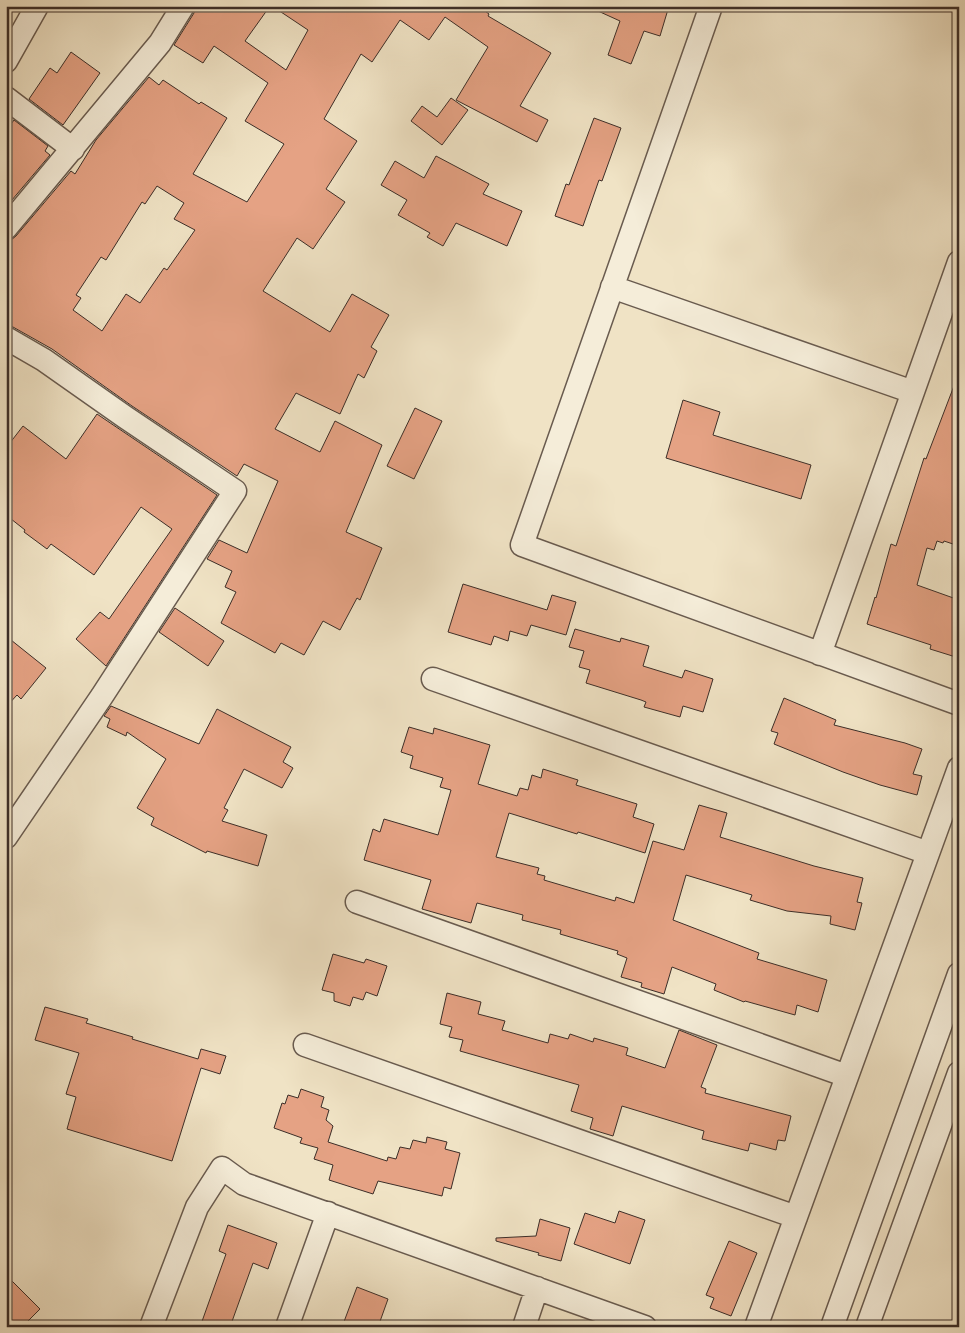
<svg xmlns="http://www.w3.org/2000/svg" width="965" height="1333" viewBox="0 0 965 1333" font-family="Alegreya,serif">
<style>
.building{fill:#e5a284;stroke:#3c2e28;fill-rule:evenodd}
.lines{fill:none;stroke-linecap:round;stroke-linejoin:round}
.street-casing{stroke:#695b4f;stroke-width:25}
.street{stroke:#f5edd9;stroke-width:22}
</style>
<rect width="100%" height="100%" fill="#f0e3c5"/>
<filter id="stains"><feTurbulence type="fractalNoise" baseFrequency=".004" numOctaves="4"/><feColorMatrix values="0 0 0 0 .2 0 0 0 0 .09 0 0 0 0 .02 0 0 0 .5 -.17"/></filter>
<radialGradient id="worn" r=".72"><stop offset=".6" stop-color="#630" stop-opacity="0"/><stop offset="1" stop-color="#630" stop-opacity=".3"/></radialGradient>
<path class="building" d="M 196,6 L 270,6 L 245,41 L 286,70 L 308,30 L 272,6 L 478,6 L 489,14 L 488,16 L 551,53 L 520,106 L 548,120 L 537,142 L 456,100 L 488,47 L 445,17 L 429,40 L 400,20 L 372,62 L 361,54 L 324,119 L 357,141 L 326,189 L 345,202 L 313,249 L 297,238 L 263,291 L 330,332 L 352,294 L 389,315 L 371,347 L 377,351 L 364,378 L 358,374 L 340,414 L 296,393 L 275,429 L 320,452 L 335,421 L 382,445 L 346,532 L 382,548 L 360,600 L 357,598 L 340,630 L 323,621 L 304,655 L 281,643 L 275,653 L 221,623 L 236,592 L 225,587 L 232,571 L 207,559 L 219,540 L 247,553 L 278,481 L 244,464 L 237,476 L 132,406 L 52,349 L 13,327 L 6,325 L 6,241 L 11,240 L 16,236 L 71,171 L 75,174 L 96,140 L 149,77 L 159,85 L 163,80 L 199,104 L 201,102 L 227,118 L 193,174 L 247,202 L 284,144 L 245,121 L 268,83 L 214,46 L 203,63 L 174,45 L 194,13 ZM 157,186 L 184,203 L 174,219 L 195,230 L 167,270 L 164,268 L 140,303 L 126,294 L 102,331 L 73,310 L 81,298 L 76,295 L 101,257 L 106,260 L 142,202 L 145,204 Z
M 587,6 L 669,6 L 660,36 L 644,31 L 631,64 L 608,55 L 620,21 Z
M 71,52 L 100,73 L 63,125 L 29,99 L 50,68 L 57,73 Z
M 451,98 L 468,110 L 442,145 L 411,121 L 422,106 L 437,117 Z
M 594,118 L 621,128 L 602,181 L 599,180 L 583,226 L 555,216 L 566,184 L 569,185 Z
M 14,120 L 48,146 L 45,151 L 50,155 L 6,207 L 6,131 Z
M 436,156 L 489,184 L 483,194 L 522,211 L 507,246 L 456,223 L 443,246 L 427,237 L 430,233 L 398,215 L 407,200 L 381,185 L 395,161 L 424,178 Z
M 957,378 L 959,378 L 959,546 L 944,541 L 943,543 L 937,541 L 934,550 L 927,548 L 917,585 L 959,600 L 959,658 L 930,649 L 931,645 L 867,624 L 875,597 L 876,598 L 891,544 L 896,546 L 924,458 L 926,459 Z
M 683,400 L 720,412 L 713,435 L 811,465 L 801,499 L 666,458 Z
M 415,408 L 442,421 L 414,479 L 387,466 Z
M 97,414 L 217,495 L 106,666 L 76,639 L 100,612 L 109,619 L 172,529 L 141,507 L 94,575 L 51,544 L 47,549 L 24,532 L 25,530 L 6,515 L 6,448 L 23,426 L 66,459 Z
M 463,584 L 547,610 L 552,595 L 576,602 L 566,635 L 531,625 L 527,636 L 510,631 L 508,641 L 494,636 L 491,645 L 448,632 Z
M 175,608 L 224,641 L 208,666 L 159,632 Z
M 575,629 L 620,642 L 621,638 L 649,646 L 643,666 L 682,678 L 685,670 L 713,679 L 703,712 L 683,706 L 680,717 L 644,707 L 646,702 L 641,700 L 586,683 L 590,670 L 579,667 L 584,651 L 569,647 Z
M 6,636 L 46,668 L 21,699 L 17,695 L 6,707 Z
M 784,698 L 836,720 L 834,725 L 905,743 L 922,749 L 913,774 L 922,776 L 917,795 L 880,785 L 843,772 L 774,744 L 778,733 L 771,731 Z
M 111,706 L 199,744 L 217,709 L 291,747 L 283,762 L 293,768 L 282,788 L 244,769 L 224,808 L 228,810 L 222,821 L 267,835 L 258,866 L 207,851 L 206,853 L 151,825 L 154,818 L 137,808 L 166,759 L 127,732 L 126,736 L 107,727 L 110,719 L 104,716 Z
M 409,727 L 433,734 L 434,728 L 490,745 L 478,784 L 517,796 L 520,788 L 528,790 L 532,775 L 541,778 L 543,769 L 578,780 L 576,785 L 637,804 L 633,817 L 654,824 L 645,853 L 578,832 L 577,834 L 509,813 L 496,857 L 539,868 L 537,874 L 545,876 L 544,880 L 615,901 L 616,897 L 634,903 L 653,841 L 684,850 L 699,805 L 727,813 L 720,837 L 814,866 L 863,878 L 857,902 L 862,903 L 855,930 L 830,924 L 831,916 L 787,911 L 750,900 L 752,895 L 686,875 L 673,920 L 759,953 L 757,959 L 827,980 L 818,1012 L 797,1005 L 795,1015 L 745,1001 L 744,1002 L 714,990 L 716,984 L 672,967 L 664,994 L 641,987 L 642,983 L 621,977 L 627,958 L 617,954 L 618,951 L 560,934 L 561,930 L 522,920 L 523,915 L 477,903 L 471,923 L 422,909 L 431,880 L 364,860 L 373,829 L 380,832 L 384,819 L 438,835 L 451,790 L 440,787 L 443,778 L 410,768 L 413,756 L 401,752 Z
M 333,954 L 364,963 L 366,959 L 387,966 L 377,996 L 366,992 L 363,1000 L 353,997 L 350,1006 L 334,1001 L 334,993 L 322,990 Z
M 447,993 L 481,1002 L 478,1014 L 505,1021 L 502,1030 L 548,1043 L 550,1034 L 568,1039 L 570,1034 L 593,1042 L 594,1038 L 628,1048 L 626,1055 L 665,1068 L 679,1030 L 717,1045 L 701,1087 L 706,1089 L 705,1093 L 791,1116 L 785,1141 L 778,1140 L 776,1150 L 750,1143 L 748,1151 L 702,1139 L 704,1131 L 622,1106 L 613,1136 L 590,1129 L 593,1118 L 571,1111 L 579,1085 L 460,1051 L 463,1040 L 449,1037 L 452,1027 L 440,1024 Z
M 45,1007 L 88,1019 L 86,1023 L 133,1037 L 132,1039 L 198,1059 L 201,1049 L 226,1056 L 220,1074 L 201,1068 L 172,1161 L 67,1129 L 76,1097 L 66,1094 L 79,1053 L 35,1040 Z
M 301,1089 L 324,1097 L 321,1107 L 329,1110 L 326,1120 L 333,1126 L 328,1142 L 387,1161 L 388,1157 L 396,1159 L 400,1147 L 410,1149 L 413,1140 L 426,1143 L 427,1137 L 447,1142 L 445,1149 L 460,1153 L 451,1189 L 444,1187 L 442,1196 L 378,1181 L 373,1194 L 329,1180 L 333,1165 L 314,1159 L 318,1148 L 300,1143 L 302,1138 L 274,1128 L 282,1103 L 285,1104 L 288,1095 L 298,1098 Z
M 619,1211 L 645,1220 L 630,1264 L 574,1244 L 585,1213 L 615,1223 Z
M 540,1219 L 570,1228 L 561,1261 L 538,1255 L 539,1253 L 496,1241 L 496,1238 L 536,1236 Z
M 228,1225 L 277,1243 L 268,1269 L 253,1263 L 230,1327 L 200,1327 L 226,1254 L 219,1251 Z
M 729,1241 L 757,1253 L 731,1316 L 710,1308 L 714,1298 L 706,1295 Z
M 6,1275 L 40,1309 L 22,1327 L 6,1327 Z
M 357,1287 L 388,1299 L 378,1327 L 342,1327 Z"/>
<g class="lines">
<g class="street-casing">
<path id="street" d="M 711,6 L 522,545 L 959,704
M 6,61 L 37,6
M 6,98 L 73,149
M 6,228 L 160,43 L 183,6
M 612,287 L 913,392
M 6,338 L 44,360 L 125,417 L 235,491 L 102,696 L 6,837
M 820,654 L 959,262
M 433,679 L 928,853
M 357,902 L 847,1076
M 305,1045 L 796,1217
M 151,1327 L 197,1207 L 222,1168 L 244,1184 L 645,1327
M 287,1327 L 328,1213
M 524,1327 L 537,1288
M 756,1327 L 959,768
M 832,1327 L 959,974
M 867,1327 L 959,1073"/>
</g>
<use href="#street" class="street"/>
</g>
<rect width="965" height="1333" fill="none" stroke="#f0e3c5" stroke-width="25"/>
<rect x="8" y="8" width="950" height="1318" fill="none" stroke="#3c2e28" stroke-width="2.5"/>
<rect x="12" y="12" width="940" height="1308" fill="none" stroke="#3c2e28"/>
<rect width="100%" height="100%" filter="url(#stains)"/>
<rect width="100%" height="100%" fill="url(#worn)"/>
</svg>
